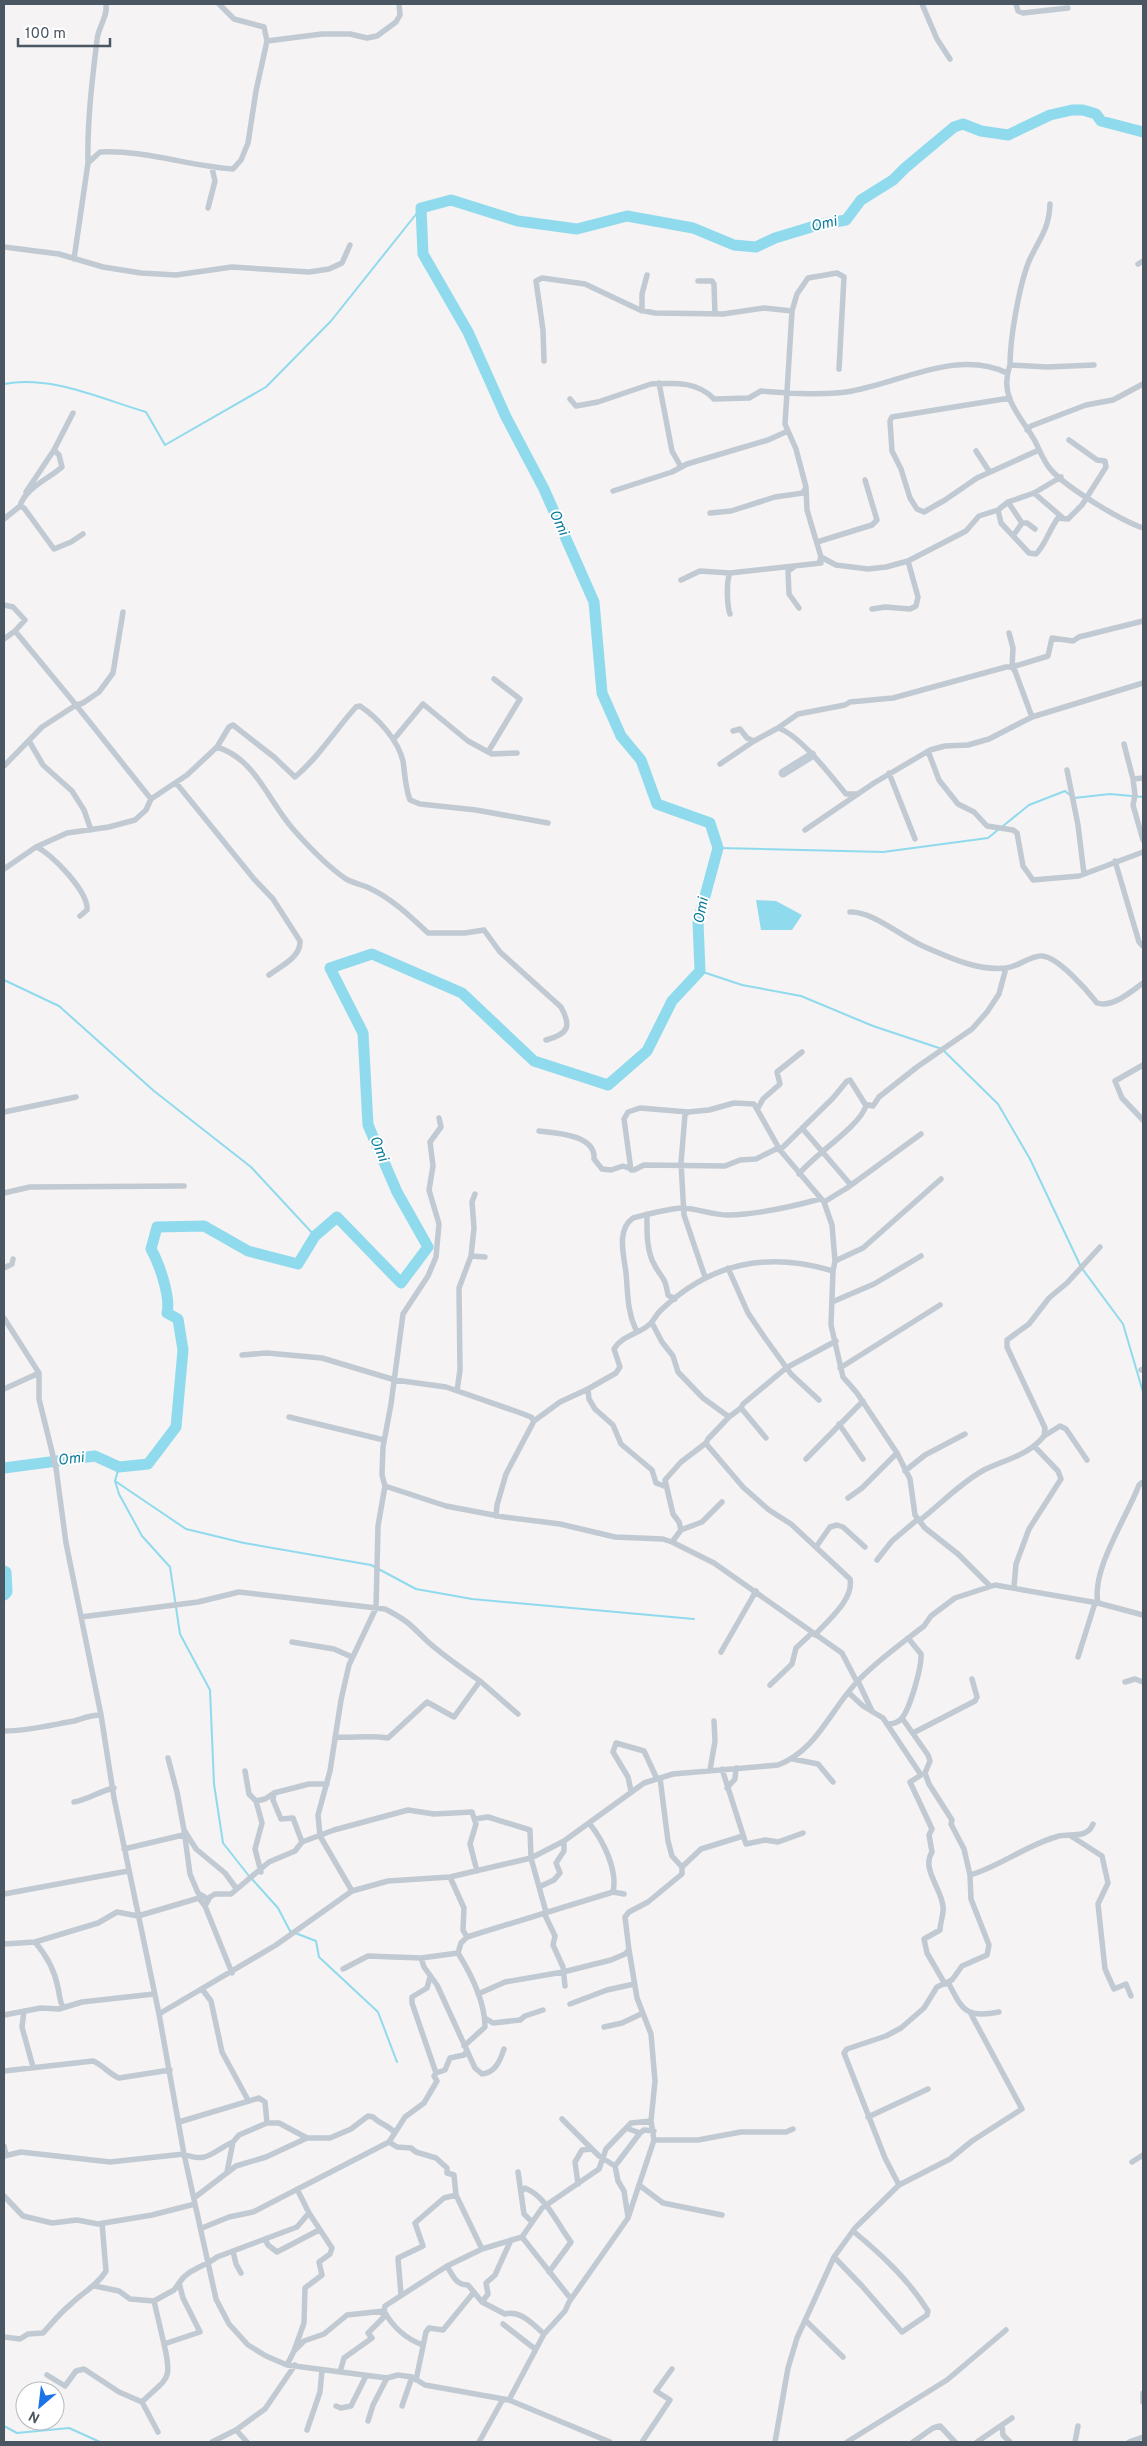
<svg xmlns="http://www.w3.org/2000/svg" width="1147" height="2446" viewBox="0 0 1147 2446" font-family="Overpass,sans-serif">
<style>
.water{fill:#90daee}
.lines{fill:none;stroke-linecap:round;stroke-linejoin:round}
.stream{stroke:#90daee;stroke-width:2}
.river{stroke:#90daee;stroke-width:11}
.street{stroke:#c1cad2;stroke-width:5.5}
.secondary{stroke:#c1cbd6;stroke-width:9}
.labels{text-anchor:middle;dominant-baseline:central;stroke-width:4;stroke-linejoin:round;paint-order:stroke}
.water-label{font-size:15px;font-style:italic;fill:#0c7c9b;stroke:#fff}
</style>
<rect width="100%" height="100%" fill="#f5f3f3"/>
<path class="water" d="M 756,900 L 776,901 L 802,915 L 792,930 L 761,930 Z"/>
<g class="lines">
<path class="stream" d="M 4,384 C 52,375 101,399 146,412 L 165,445 L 266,387 L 331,321 L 421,208
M 1074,798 L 1110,794 L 1143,797
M 1003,826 L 1029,805 L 1065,791 L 1070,795
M 718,848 L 883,852 L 988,838 L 999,829
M 700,971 L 742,985 L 801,996 L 873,1026 L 942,1049 L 998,1104 L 1030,1159 L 1081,1267 L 1123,1324 L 1143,1392
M 4,980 L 59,1006 L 154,1091 L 251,1167 L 315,1236
M 119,1467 L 115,1481 L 119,1494 L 142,1536 L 170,1567 L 180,1634 L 210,1690 L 214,1784 L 223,1843 L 249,1876
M 115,1481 L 186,1529 L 244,1543 L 371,1565 L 416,1589 L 472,1599 L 694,1619
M 252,1879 L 278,1908 L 290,1931 L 316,1941 L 319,1957 L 378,2012 L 397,2062
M 4,2426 L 17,2433 L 69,2428 L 100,2442"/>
<path class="river" d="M 4,1468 L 95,1456 L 119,1467 L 148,1464 L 176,1427 L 183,1350 L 178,1319 L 167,1313 C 171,1297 159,1263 151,1249 L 157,1227 L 204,1226 L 248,1251 L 298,1264 L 315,1236 L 337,1217 L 401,1283 L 428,1247 L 397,1192 L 368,1125 L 363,1033 L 330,968 L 372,954 L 462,993 L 534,1061 L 608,1085 L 647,1051 L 672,1001 L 700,971 L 698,922 L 718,848 L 710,823 L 657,804 L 641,760 L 621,736 L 602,693 L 594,602 L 544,489 L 506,417 L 468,332 L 423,254 L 421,208 L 451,200 L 518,221 L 577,229 L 627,216 L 693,228 L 734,245 L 756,247 L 775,238 L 818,225 L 846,220 L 861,200 L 893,180 L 905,168 L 954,127 L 963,124 L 981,131 L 1008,135 L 1050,115 L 1072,110 L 1083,110 L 1096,114 L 1101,121 L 1143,132
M 4,1571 L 6,1572 L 7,1592 L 4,1595"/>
<path class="street" d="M 922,4 L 937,39 L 950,59
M 1016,4 L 1018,11 L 1023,13 L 1068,8
M 267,41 L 322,34 L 350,34 L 367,38 L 377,36 L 396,22 L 400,15 L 399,4
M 88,163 C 87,123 92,81 97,40 C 98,27 108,17 106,4
M 208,208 L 215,181 L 212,168
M 4,247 L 59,254 L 103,267 L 141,273 L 176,275 L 232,267 L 309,272 L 329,269 L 342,263 L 350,245
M 74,259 L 88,163 L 100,152 C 146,150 188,166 233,169 L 241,160 L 248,143 L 256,91 L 267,41 L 264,27 L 234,19 L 219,4
M 1138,264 L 1143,261
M 698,281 L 712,281 L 714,284 L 715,314
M 642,311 L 642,294 L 647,275
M 792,311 L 797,294 L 808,278 L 837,273 L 844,277 L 839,369
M 544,361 L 543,330 L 536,281 L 542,278 L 585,284 L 640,310 L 655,313 L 723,314 L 764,308 L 792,311 L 785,424 L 796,449 L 806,487 L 807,510 L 821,557 L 819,563
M 1010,365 C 1010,338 1019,286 1029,261 C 1039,239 1049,230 1050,204
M 1094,365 L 1047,367 L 1010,365 C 998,397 1021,416 1035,441 C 1040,451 1044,463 1052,471 C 1069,489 1120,520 1143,528
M 659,383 L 672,451 L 681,467
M 1010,398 L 892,417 L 890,421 L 892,451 L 901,469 L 910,498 L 917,509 L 924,512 L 945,500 L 977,478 L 1039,450
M 570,399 L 576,406 L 598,402 L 651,384 C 675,383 697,381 714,399 L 749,398 L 761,391 C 788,393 826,396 852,391 C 902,382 958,349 1007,373
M 1027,430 L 1031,426 L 1086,405 L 1113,400 L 1143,384
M 976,451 L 989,471
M 613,491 L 672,472 L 687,464 L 768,440 L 788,431
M 26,492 L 54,450
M 1034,493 L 1063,518
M 1008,502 L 1022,523 L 1027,523 L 1035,529
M 20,506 C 25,488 50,478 62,467 L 59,455 L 54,450 L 73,413
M 998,510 L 1001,523 L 1029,553 L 1036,554 C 1046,544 1049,530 1058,518 L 1068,519 L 1082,505 L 1106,467 L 1105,461 L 1097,460 L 1069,440
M 710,513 L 731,511 L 775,497 L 803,493 L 805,489
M 4,519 L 20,506 L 24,508 L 54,549 L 71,542 L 83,534
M 1013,536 L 1022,523
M 817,542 L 872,525 L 877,520 L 865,480
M 821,557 L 836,565 L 868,569 L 886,567 L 908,561 L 966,531 L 979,516 L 998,510 L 1008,502 L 1034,493 L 1061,477
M 794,567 L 788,571 L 789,594 L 799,608
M 681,580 L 700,571 L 730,573 L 821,563
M 4,605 L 13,607 L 25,620 L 15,631 L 76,705 L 42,727 L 4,766
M 872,609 L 885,607 L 910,609 L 916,606 L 918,597 L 908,561
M 123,612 L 113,673 L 99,692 L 83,703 L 76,705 L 151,799
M 730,614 C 727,606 726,581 730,573
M 1009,633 L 1013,648 L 1012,667 L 1048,656 L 1052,638 L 1073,641 L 1079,637 L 1143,621
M 4,639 L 15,631
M 778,728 L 798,714 L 845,705 L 850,702 L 893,698 L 1006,667 L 1012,667 L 1015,671 L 1032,717
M 733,731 L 740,729 L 747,738 L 754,741
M 394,739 L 423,704 L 468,741 L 492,754 L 517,753
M 29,741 L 43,765 L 72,791 L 84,810 L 91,830
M 1124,744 L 1133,779 L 1135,795 L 1133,805 L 1143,840
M 217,747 C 256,759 268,801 293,829 C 308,846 327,866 346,879 C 353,883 360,884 367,887 C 390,897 410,916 428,933 L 465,933 L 484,930 L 500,952 L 561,1007 C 572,1027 568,1034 546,1040
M 928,751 L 939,780 L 958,804 L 974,812 L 987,826 L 1013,830 L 1017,833 L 1023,866 L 1033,880 L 1079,876 L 1143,852
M 488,752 L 520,699 L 494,679
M 720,764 L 754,741 L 778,728 C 800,735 831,776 846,794 L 858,794
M 1067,770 L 1078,825 L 1084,874
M 889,773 L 915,839
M 1133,779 L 1143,778
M 177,784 L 254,879 L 273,899 L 300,941 C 301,957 281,966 269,975
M 805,830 L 874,783 L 930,750 L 945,746 L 968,745 L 989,739 L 1032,717 L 1143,683
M 36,847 C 52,853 89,893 87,910 L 80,916
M 1115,861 L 1139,942 L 1143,946
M 4,869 L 36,847 L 67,833 L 109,827 L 135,820 L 146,810 L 151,799 L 187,775 L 217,747 L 229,727 L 233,725 L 274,757 L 295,777 C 319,757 335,730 356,707 L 360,706 C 378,718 398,740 403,761 C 405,774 405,787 410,800 L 420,804 L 476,810 L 548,823
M 850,912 C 873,911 903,938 925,947 C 951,958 977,971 1006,968 C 1019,967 1030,955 1042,956 C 1058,957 1087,990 1097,1003 C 1113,1008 1130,992 1143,983
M 1143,1065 L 1115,1081 L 1122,1098 L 1143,1120
M 758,1108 L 763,1099 L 780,1084 L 777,1072 L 802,1052
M 4,1112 L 76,1097
M 802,1128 L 850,1184 L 854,1183
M 539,1131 C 558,1133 596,1135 594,1159 L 602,1169 L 611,1170 L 623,1166 L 634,1170 L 644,1165 L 725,1166 L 740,1160 L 756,1159 L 776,1149 L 780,1150 L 833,1098 L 847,1081 L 850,1080 L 865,1104 L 873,1106 L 879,1097 L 917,1067 L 972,1029 L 987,1012 L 999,994 L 1006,968
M 631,1170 L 624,1119 L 628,1112 L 640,1108 L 688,1112
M 799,1174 C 815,1154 859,1127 866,1106
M 4,1193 L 30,1187 L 184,1186
M 824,1202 L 847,1188 L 921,1134
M 647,1214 C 647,1231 646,1251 655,1266 C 663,1280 665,1277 668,1295 L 675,1299
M 471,1256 L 474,1228 L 472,1202 L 475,1194
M 835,1261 L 863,1248 L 941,1179
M 4,1268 L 12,1264 L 13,1259
M 728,1268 L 748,1313 L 765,1338 L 791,1374 L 819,1400
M 705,1277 L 684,1215 L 681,1163 L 685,1115 L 688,1112 L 709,1110 L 734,1103 L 754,1104 L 780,1150 L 824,1202 L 832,1225 L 835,1261 L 833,1271 L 831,1325 L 843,1377 L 857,1393 L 897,1453 L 910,1479 L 915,1515 L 925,1528 L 958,1554 L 990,1586
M 832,1302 L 874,1284 L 921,1256
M 4,1318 L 39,1373 L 39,1399 L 56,1468 L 66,1543 L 101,1715 L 114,1798 L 159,2014 L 184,2154 L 216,2299 L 229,2324 L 248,2345 L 266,2356 L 287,2365 L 387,2378 L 398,2375 L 412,2377 L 425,2385 L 509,2400 L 610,2442
M 652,1323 L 662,1342 L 673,1356 L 678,1372 L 703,1398 L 729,1417
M 636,1330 C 627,1311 628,1294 626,1273 C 624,1256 616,1230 633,1218 C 649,1214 666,1209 682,1208 C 695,1208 713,1215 728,1215 C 759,1214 791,1207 820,1199
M 242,1355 L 267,1353 L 322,1358 L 395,1380 L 446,1387 L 518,1412 L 531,1417 L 534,1421
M 840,1368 L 940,1305
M 1141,1370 L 1143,1369
M 4,1389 L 39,1373
M 457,1391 L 460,1370 L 459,1288 L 471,1256 L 485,1257
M 741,1408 L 729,1417 L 708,1439 L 706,1443 L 708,1446 L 743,1487 L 769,1510 L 791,1524 L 850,1579 C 854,1600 827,1621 815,1635
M 289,1417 L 384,1440
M 839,1424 L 863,1459
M 1044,1436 L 1060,1426 L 1066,1429 L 1087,1460
M 766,1438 L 741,1408 L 743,1404 L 786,1368 L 836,1341
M 806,1459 L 863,1401
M 905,1471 L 925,1455 L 965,1434
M 385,1486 L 446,1506 L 504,1517 L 560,1524 L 615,1537 L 663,1539 L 672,1542 L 714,1563 L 842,1653 L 857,1682
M 664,1486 L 656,1483 L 652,1470 L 621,1444 L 613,1425 L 595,1409 L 589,1399 L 588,1389 L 616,1373 L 620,1367 L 614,1349 C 623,1334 641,1334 651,1323 C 654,1320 656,1315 660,1311 C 710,1263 766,1251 833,1271
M 848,1498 L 862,1488 L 897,1453
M 496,1516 L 497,1505 L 506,1474 L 534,1421 L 560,1402 L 588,1389
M 919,1521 C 941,1504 960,1483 984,1470 C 1006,1459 1028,1456 1044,1436 L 1045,1428 L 1007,1347 L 1007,1340 L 1029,1324 L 1049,1298 L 1067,1283 L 1100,1247
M 681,1530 L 679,1522 L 673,1514 L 665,1480 L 681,1462 L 706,1443
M 672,1542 L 681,1530 L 702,1522 L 722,1502
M 816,1547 L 830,1527 L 837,1525 L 843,1527 L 865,1547
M 877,1560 L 892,1541 L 918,1519
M 1014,1587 L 1016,1564 L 1029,1529 L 1061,1479 L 1058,1471 L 1034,1446
M 1098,1603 C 1091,1570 1127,1517 1139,1485 L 1143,1482
M 81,1617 L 198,1602 L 239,1592 L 385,1609 C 405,1619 410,1624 426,1640 C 442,1655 462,1668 480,1681
M 292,1642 L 334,1649 L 352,1657
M 721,1652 L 756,1591
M 1078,1657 L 1095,1603
M 858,1681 L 872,1711
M 1125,1682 L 1135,1679 L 1143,1682
M 770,1685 L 792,1664 L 796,1648 L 812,1633
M 849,1693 L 863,1706 L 883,1718 L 921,1775 L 910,1782 L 932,1829 L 929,1835 L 932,1852 C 921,1869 942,1889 943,1907 C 944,1914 940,1923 940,1930 L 924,1939 L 927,1953 L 945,1984
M 902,1718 L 928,1755 L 930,1761 L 925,1773 L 929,1784 L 952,1820 L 951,1824 L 964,1849 L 970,1875
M 888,1724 C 894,1724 898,1723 902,1718 C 910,1708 922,1667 921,1654 L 908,1638
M 4,1731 C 27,1731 51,1725 74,1721 C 84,1718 90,1715 101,1715
M 913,1733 L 975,1701 L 977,1697 L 972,1679
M 335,1737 C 354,1738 370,1735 388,1738 L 427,1702 L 454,1717 L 480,1681 L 518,1714
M 168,1758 L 177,1792 L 184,1830 L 196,1849 L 225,1873 L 236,1888
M 793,1759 L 818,1764 L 833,1782
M 722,1769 L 746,1844 L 765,1840 L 778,1842 L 803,1833
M 710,1770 L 715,1741 L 714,1721
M 245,1771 L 249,1794 L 256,1801 L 265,1799 L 274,1793
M 727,1788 L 735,1779 L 736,1768
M 631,1791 L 628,1777 L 613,1752 L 616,1743 L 644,1751 L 657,1779
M 256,1801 L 262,1823 L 255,1849 L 261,1872
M 74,1802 C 88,1800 99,1791 114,1788
M 475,1819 L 488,1817 L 530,1830 L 531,1858 L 546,1912
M 589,1823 C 603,1840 618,1870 613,1892
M 184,1830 L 190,1874 L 198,1893 L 208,1899
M 1071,1836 L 1102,1856 L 1108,1883 L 1098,1904 L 1105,1969 L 1114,1989 L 1126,1984 L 1131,1996
M 302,1842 L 293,1818 L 281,1819 L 273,1800 L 274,1793 L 309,1784 L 327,1784
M 124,1849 L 183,1835
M 682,1867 L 701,1849 L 743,1836
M 450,1877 L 464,1908 L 463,1930 L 467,1937
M 539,1887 L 554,1880 L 560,1873 L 556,1863 L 564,1851 L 564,1841
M 352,1891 L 320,1836 L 318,1815 L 330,1771 L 341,1700 L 349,1665 L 376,1608 L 378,1526 L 385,1486 L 382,1475 L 383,1447 L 391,1404 L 403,1314 L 428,1276 L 436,1257 L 439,1224 L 429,1190 L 433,1166 L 430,1142 L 441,1127 L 439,1118
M 4,1894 L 128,1871
M 544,1913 L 555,1936 L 553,1945 L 563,1967 L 565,1986
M 35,1942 L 98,1923 L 117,1912 L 138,1916 L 199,1898 L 205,1906
M 4,1944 L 35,1942 C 46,1955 55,1971 58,1988 C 60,1996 59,2000 63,2007
M 458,1953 L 461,1943 L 467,1937 L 613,1892 L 624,1894
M 421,1958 L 424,1967 L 437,1985 L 475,2068 L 482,2074 C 495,2073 500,2061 504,2049
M 343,1969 L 368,1956 L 421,1958 L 458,1953 C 471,1974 485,2002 485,2027 L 464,2046
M 232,1973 L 205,1906 L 210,1897 L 215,1894 L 231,1894 L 269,1862 L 295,1851 L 302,1842 L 334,1830 L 408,1810 L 434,1814 L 472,1812 L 476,1824 L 470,1844 L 477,1871
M 430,1977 L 427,1988 L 412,1997 L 412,2003 L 436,2073
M 948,1982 C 962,2009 965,2019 999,2012
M 202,1989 L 211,2001 L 222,2052 L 248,2100
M 478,1994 L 505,1982 L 563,1972 L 611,1960 L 625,1954 L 629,1950 L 625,1917 L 629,1912 L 648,1902 L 682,1874 L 682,1867 L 672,1856 L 668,1841 L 660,1778
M 570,2004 L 607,1990 L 634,1984
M 24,2011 L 22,2027 L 33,2067
M 159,2014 L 276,1945 L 352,1891 L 388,1881 L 450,1877 L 531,1858 L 564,1841 L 644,1783 L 673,1774 L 778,1765 C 816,1751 830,1711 856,1683 C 875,1662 901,1644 924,1626 L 931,1616 L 955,1598 L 995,1585 L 1098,1603 L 1143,1615
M 4,2015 L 41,2008 L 59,2009 L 82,2002 L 154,1994
M 485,2018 L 493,2023 L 520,2020 L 525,2016 L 543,2010
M 604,2027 L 622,2023 L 643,2013
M 4,2071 L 93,2061 C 103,2065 109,2074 119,2078 L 170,2070
M 868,2117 L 928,2089
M 562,2119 L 599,2156 L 615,2166
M 179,2122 L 259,2098 L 265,2102 L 267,2123
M 626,2128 L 640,2133
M 654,2140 L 698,2140 L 741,2132 L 786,2132 L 793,2129
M 389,2142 L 397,2147 L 411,2148 L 416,2152 L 436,2158 L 447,2168 L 447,2173 L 454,2175 L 456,2195 L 482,2249
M 4,2146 L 6,2155
M 4,2156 L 21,2152 L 110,2162 L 184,2154 C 207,2164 213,2151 233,2142
M 1132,2162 L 1143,2155
M 227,2172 L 233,2142 L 239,2135 L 267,2123 L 279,2123 L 307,2138
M 518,2172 L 524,2214 L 531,2221
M 578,2184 L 575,2162 L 582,2150 L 592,2149
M 639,2185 L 663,2203 L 722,2215
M 899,2185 L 885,2158 L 844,2053 L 847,2049 L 886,2036 L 901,2028 L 924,2008 L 937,1987 L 952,1980 L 962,1966 L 987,1955 L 989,1945 L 971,1899 L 970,1875 C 1001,1866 1028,1844 1059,1836 C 1071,1833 1087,1839 1093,1824
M 521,2192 L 525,2188 C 547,2197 557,2224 571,2242 L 549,2272
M 4,2196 L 23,2216 L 52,2223 L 77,2220 L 98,2224 L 152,2215 L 195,2204
M 194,2198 L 236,2166 L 266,2157 L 307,2138 L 330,2138 L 351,2129 L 368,2116 L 373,2117 C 380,2124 388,2125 394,2132
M 628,2217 L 624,2191 L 618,2181 L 615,2166 L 640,2133 L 644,2130 L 654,2131
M 202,2228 L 229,2217 L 253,2212 L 389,2142 L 405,2117 L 424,2103 L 437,2081 L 434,2076 L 436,2073 L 445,2070 L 450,2058 L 464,2055 L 466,2052
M 522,2237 L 571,2299
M 265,2239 L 268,2245 L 277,2252 L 319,2230
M 233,2251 L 236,2264 L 241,2273
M 834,2257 L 862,2286 L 902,2332 L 927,2315 L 928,2311 C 908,2279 882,2255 853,2231
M 447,2266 C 453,2276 456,2285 468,2285 L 482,2302 L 505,2314 C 521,2310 533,2324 544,2334
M 95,2286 L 119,2291 L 130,2299 L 154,2301 L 174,2290 L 179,2283
M 401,2295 L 398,2258 L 423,2246 L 415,2223 L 444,2198 L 456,2195
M 154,2301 L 164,2344
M 482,2302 L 488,2294 L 486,2283 L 495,2275 L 511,2240
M 384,2311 C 393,2327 406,2339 423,2345
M 805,2320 L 843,2357
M 503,2324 L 535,2349
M 4,2337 L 20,2339 L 28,2334 L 43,2333 C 52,2323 61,2312 71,2304 C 83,2292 97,2286 106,2271 L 102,2223
M 294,2351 L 304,2323 L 305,2288 L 322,2275 L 319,2262 L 330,2254 L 332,2248 L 309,2213
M 287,2365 L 294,2351 L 304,2341 L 324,2334 L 347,2315 L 384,2311
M 340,2372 L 344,2358 L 372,2338 L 368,2333 L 383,2318 L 385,2306 L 447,2266 L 482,2249 L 522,2237 L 542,2208 L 599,2169 L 606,2149 L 631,2123 L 651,2121
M 47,2375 L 65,2386 L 76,2371 L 84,2369 L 119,2392 L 142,2402 L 158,2432
M 416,2380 L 426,2332 L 429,2328 L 443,2330 L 474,2292
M 1143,2393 L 1143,2402
M 509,2400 L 544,2334 L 565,2311 L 569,2302 L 628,2218 L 654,2140 L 651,2121 L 655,2081 L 651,2034 L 637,1998 L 629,1950
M 142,2402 C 167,2377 173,2382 164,2344 L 200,2332 L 183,2298 L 179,2283 C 188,2269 204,2267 217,2257 L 297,2227 L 309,2213 L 297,2189
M 336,2406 L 341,2408 L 351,2406 L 366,2376
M 402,2406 L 412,2377
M 368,2421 L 373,2405 L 387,2378
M 1002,2425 L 1003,2435 L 1010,2442
M 236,2430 L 247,2442
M 307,2430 L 320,2392 L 322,2370
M 212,2442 L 236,2430 L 265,2409 L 295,2365
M 479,2442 L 503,2399
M 642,2442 L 670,2400 L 656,2391 L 672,2369
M 775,2442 L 788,2368 L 797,2338 L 834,2257 L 855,2228 L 899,2185 L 950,2159 L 972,2141 L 1022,2109 L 971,2014
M 847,2442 L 947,2380 L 1006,2330
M 913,2442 L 933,2428 L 940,2426 L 955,2442
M 977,2442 L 1012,2418
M 1075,2442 L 1078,2426
M 1129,2442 L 1143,2437"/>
<path class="secondary" d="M 783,773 L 812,755"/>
</g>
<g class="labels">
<g class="water-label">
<text transform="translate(824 225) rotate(-13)">Omi</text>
<text transform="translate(558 523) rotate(65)">Omi</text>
<text transform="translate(702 911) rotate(-79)">Omi</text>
<text transform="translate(378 1149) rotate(67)">Omi</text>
<text transform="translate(71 1460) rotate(-7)">Omi</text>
</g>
</g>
<rect width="1147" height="2446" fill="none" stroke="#4a5661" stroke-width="10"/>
<g transform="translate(40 2406) rotate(208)"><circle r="24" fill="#ffffff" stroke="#b7bbc0"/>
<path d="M0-4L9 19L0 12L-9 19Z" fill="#1a73e8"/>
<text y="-8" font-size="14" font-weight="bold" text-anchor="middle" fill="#4a5661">N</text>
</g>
<path d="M18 38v8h92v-8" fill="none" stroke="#4a5661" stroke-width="2.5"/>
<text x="25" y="38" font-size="15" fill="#4a5661" stroke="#ffffff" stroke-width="4" paint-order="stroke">100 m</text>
</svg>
